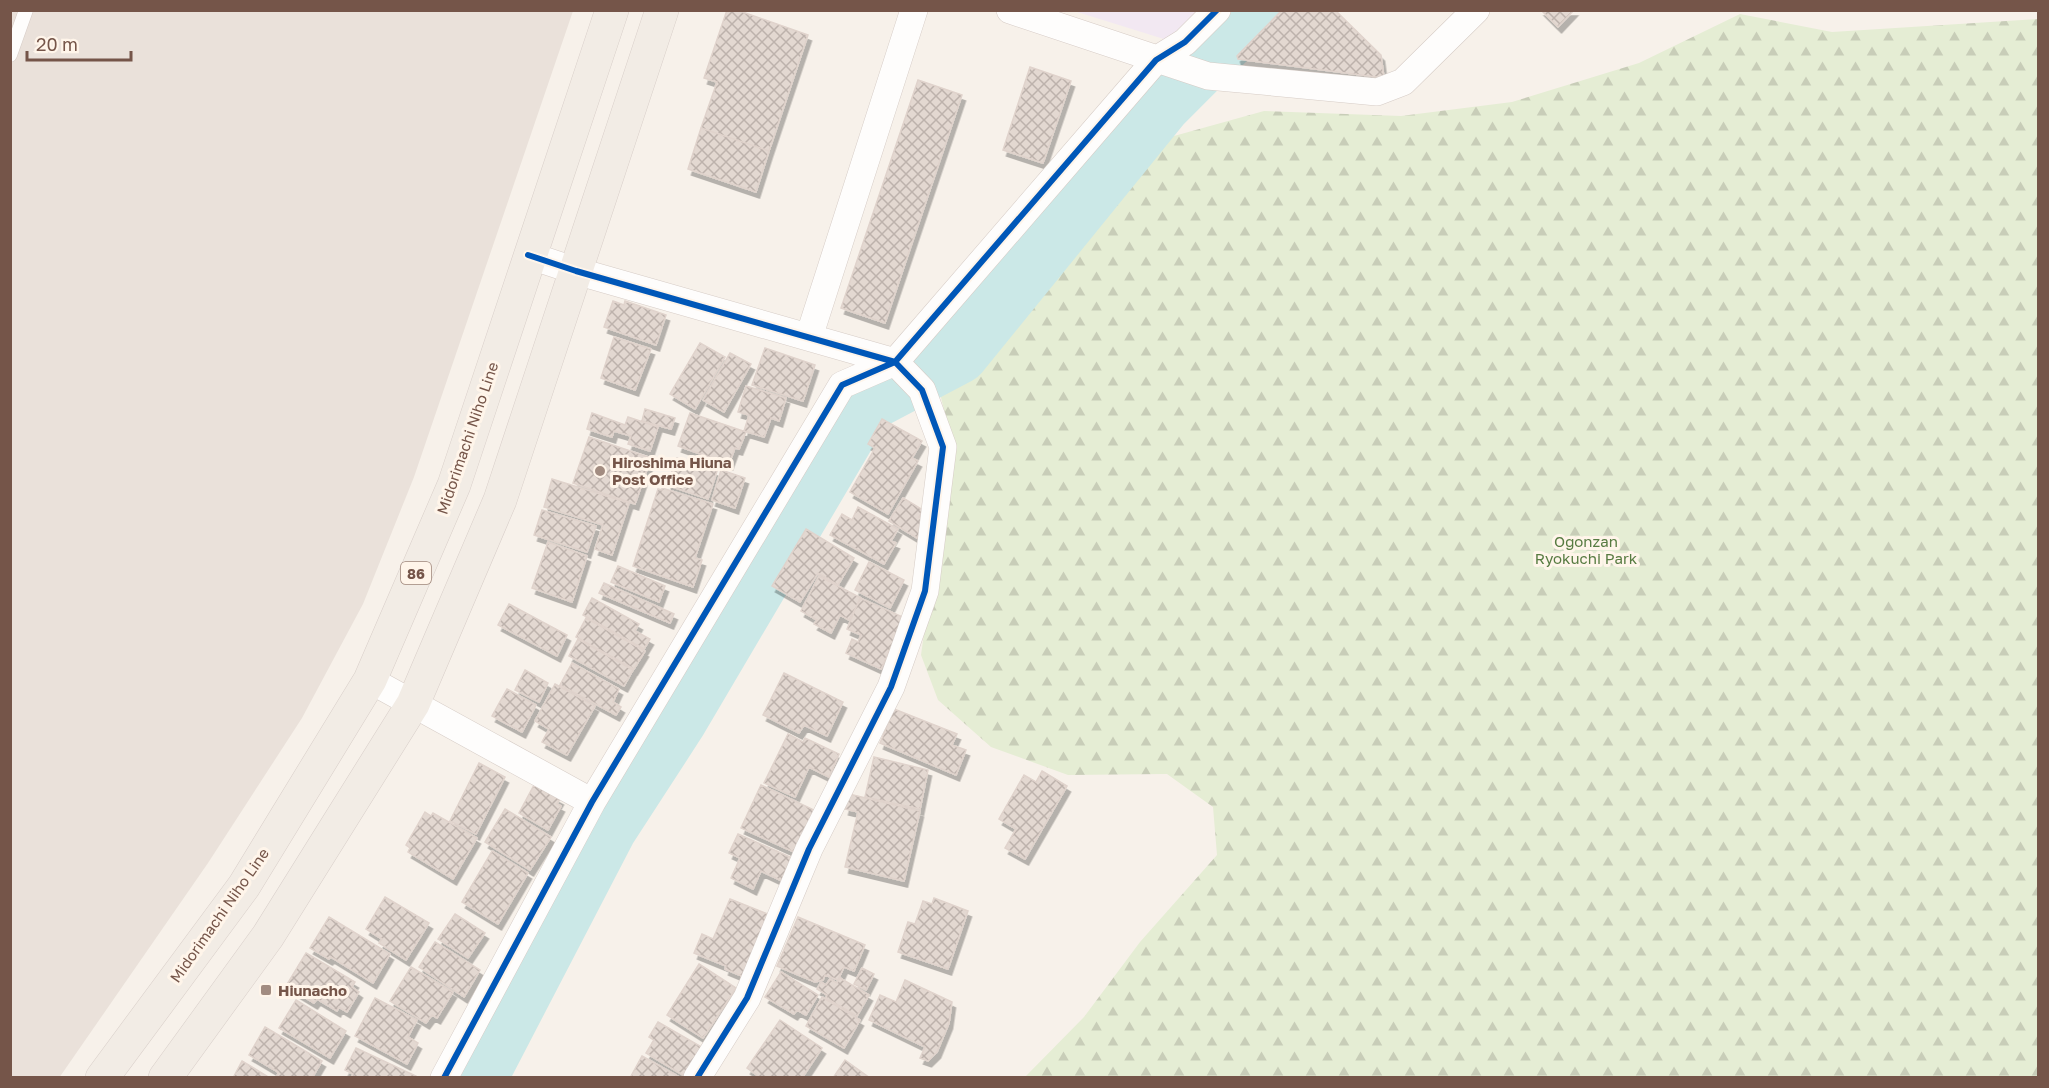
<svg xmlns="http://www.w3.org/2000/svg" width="2049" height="1088" viewBox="0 0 2049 1088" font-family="'Golos Text',sans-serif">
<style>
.industrial{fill:#eae1da}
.education{fill:#f2e8f2}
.forest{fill:url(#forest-firs)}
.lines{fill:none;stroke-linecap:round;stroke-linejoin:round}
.river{stroke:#cbe8e7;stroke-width:62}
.building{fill:url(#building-cross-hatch);stroke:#e0d3cc;stroke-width:1.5;filter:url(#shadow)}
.lane-casing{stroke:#d6ccc6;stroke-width:15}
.street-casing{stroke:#d6ccc6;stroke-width:28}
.primary-casing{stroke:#d8cec9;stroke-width:34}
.lane{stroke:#fefdfc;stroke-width:14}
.street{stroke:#fefdfc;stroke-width:27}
.primary{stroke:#f2ece5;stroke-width:33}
.cycleway-casing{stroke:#fff5ea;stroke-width:10}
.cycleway{stroke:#0057b8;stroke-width:6}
.poi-dot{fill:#a28c81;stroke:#fff5ea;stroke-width:2}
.labels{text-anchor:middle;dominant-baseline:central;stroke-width:6;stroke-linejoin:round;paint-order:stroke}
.shield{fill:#fff5ea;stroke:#9e8579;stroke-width:1.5}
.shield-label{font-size:14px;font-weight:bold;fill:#755549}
.street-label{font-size:15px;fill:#755549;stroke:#fff5ea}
.poi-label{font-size:15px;font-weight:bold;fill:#755549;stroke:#fff5ea;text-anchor:start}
.park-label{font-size:15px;fill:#577b41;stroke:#fff5ea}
</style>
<defs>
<pattern id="forest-firs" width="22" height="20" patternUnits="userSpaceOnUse" patternTransform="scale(1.5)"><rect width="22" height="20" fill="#e5edd4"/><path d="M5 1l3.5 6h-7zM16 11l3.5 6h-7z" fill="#c8cdb8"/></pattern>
<pattern id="building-cross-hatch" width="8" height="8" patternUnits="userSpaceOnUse" patternTransform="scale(1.5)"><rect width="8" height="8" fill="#e3d8d1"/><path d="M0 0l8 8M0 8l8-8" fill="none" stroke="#bdb2ac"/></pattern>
<filter id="shadow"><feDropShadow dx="3.5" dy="6" stdDeviation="0" flood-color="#0004"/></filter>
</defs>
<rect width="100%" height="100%" fill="#f7f1ea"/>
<path class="industrial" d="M 10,11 L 573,11 L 414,477 L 363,604 L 302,718 L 208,863 L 59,1078 L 10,1077 Z"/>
<path class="education" d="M 1074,11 L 1197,11 L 1167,40 Z"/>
<path class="forest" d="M 1740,14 L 1832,32 L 2038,19 L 2038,1077 L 1025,1077 L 1084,1017 L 1140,942 L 1217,855 L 1213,807 L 1167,774 L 1068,775 L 991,747 L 938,700 L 921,655 L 951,440 L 936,376 L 969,348 L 1064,227 L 1156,141 L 1264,111 L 1401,116 L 1512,102 L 1639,63 Z"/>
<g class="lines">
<path class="river" d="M 476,1078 L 606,828 L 676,720 L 863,403 L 958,353 L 1161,103 L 1254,10"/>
</g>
<path class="building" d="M 727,10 L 737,10 L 808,35 L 769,151 L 701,128 L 717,82 L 704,78 Z
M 1282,10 L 1335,10 L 1381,55 L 1384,78 L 1238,59 L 1237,56 Z
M 1541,10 L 1574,10 L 1558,27 Z
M 1030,67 L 1071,81 L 1043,163 L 1003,150 Z
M 918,80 L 962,95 L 885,323 L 841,308 Z
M 701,128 L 769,151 L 756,192 L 688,169 Z
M 613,301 L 624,305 L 625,301 L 666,315 L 656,345 L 604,327 Z
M 614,337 L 651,349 L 635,390 L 601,378 Z
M 700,343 L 725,357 L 695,409 L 670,394 Z
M 765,348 L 815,365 L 803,401 L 752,385 Z
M 730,353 L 751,364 L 724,412 L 703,400 Z
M 746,386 L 786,398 L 779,421 L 771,418 L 764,437 L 744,431 L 749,415 L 738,412 Z
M 645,409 L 675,418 L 671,429 L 642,421 Z
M 592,413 L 625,425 L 628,417 L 658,427 L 650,451 L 628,444 L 631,436 L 614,431 L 612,437 L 587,429 Z
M 690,413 L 746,432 L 739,449 L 735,448 L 729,464 L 678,446 Z
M 882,419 L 922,441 L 912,458 L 918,461 L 888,514 L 850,492 L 875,448 L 868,444 Z
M 589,437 L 651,458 L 635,504 L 573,483 Z
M 677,458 L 717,471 L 708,499 L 667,485 Z
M 721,470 L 745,478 L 735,508 L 712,500 Z
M 552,479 L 629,503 L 612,555 L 595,549 L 603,525 L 544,507 Z
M 662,488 L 713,504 L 695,558 L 702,560 L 693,587 L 633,566 L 658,489 L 662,490 Z
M 903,498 L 923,510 L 919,517 L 923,519 L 923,527 L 917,538 L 889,521 Z
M 858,507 L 898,529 L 891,541 L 896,543 L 884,564 L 830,535 L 842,514 L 852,520 Z
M 542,510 L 596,526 L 587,552 L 534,535 Z
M 806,529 L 854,558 L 838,585 L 818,573 L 800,602 L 772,586 Z
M 548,542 L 587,556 L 572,602 L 532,588 Z
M 869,562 L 904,580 L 890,608 L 855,590 Z
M 618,566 L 665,586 L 659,602 L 611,582 Z
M 819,576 L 861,598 L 849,620 L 840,615 L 831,633 L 814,624 L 817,620 L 801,611 Z
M 604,583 L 674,614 L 670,623 L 599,593 Z
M 592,598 L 639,624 L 635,631 L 650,639 L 644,649 L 583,615 Z
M 860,598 L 905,618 L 881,669 L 846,653 L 852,639 L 858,642 L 861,635 L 847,629 Z
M 509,604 L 567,635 L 557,656 L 498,625 Z
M 586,618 L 645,651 L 634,669 L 576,637 Z
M 578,639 L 633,670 L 624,686 L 569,656 Z
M 572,663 L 619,689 L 613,702 L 621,707 L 616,715 L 560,685 Z
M 525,670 L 548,683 L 539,702 L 515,690 Z
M 784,673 L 843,702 L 827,736 L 804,725 L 799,733 L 763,715 Z
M 555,684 L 595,706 L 567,755 L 542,742 L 549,729 L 535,721 Z
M 507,689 L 536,705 L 522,732 L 492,716 Z
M 894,709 L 957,734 L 952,745 L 966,750 L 956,775 L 880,743 Z
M 788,734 L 803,742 L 805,738 L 839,754 L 829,777 L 809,767 L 795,797 L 764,783 Z
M 874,757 L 928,770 L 920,809 L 865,797 Z
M 479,763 L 505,777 L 476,834 L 450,821 Z
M 1042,771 L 1067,786 L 1025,859 L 1005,848 L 1016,829 L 999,819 L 1024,775 L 1036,782 Z
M 534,785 L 560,799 L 557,804 L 561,806 L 548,830 L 519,813 Z
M 761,785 L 814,810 L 794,852 L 741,828 Z
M 849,794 L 920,811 L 904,881 L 845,867 L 858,812 L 845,809 Z
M 505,809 L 551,837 L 530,870 L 485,842 Z
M 425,812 L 431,816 L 433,813 L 477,838 L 453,879 L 408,852 L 410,848 L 406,845 Z
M 738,834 L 792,858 L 782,881 L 761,871 L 753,889 L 731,878 L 740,858 L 729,853 Z
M 492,851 L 528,873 L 498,924 L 462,902 Z
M 385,897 L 429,923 L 406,960 L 379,943 L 382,939 L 366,929 Z
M 934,898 L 968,911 L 948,969 L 898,952 L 908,922 L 915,924 L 923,901 L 932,904 Z
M 730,899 L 770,915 L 744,977 L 725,969 L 726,966 L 694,953 L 702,934 L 713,939 Z
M 455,914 L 485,933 L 468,958 L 438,939 Z
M 329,917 L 390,954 L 373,983 L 331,957 L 329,959 L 310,948 Z
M 798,917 L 865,945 L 854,971 L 844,967 L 838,980 L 825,975 L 823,980 L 815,982 L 777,966 Z
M 435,942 L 480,970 L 464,997 L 419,967 Z
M 306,953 L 355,982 L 352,987 L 359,992 L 347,1012 L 339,1007 L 337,1011 L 317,999 L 314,1003 L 286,986 Z
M 699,964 L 736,988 L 703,1038 L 667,1015 Z
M 411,967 L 453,992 L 437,1018 L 432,1015 L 426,1023 L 390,1001 Z
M 862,968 L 874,974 L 866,990 L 854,984 Z
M 781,972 L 818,995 L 806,1015 L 797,1010 L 794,1014 L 765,997 Z
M 840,978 L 869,995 L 857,1016 L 826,998 L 827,995 L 817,989 L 821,982 L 826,985 L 830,979 L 837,983 Z
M 905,980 L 952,1002 L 949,1023 L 937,1052 L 928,1061 L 920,1058 L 925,1047 L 869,1020 L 880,995 L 896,1002 Z
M 822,997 L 860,1020 L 844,1048 L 806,1026 Z
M 375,998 L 417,1020 L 408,1037 L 418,1043 L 407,1064 L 355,1036 Z
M 296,1000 L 346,1031 L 330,1058 L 279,1028 Z
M 780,1020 L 822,1048 L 802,1078 L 761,1078 L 747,1068 Z
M 658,1022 L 705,1049 L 688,1078 L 646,1053 L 654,1040 L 649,1037 Z
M 265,1027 L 322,1061 L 312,1078 L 277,1078 L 278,1072 L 249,1055 Z
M 356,1048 L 416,1076 L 415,1078 L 351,1078 L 353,1074 L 345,1070 Z
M 642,1056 L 681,1078 L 630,1078 Z
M 845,1060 L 870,1078 L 833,1078 Z
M 242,1061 L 270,1078 L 233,1078 Z"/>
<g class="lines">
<g class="lane-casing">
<path id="lane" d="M 10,55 L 26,10"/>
</g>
<g class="street-casing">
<path id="street" d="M 1010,10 L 1208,76 L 1377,92 L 1403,82 L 1476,10
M 528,255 L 576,271 L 895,362 L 922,390 L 943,447 L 925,591 L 891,687 L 809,849 L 747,998 L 697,1078
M 809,337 L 914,10
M 370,680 L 592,802
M 444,1078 L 592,802 L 842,385 L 895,362 L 1156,60 L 1185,42 L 1217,10"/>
</g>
<g class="primary-casing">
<path id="primary" d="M 102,1078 L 244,886 L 370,680 L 454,485 L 612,10
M 165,1078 L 268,936 L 413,704 L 500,500 L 662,10"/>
</g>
<use href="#lane" class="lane"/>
<use href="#street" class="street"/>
<use href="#primary" class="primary"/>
<g class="cycleway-casing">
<path id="cycleway" d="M 528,255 L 576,271 L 895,362 L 922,390 L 943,447 L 925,591 L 891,687 L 809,849 L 747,998 L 697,1078
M 444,1078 L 592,802 L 842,385 L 895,362 L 1156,60 L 1185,42 L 1217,10"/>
</g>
<use href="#cycleway" class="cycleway"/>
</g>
<g class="poi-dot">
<circle cx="600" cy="471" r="6"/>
<rect x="260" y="984" width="12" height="12" rx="3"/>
</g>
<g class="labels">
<rect class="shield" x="401" y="562" width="30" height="22" rx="4.5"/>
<g class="shield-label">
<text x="416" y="573">86</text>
</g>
<g class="street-label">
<text transform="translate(467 438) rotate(-71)">Midorimachi Niho Line</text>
<text transform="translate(219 915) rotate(-55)">Midorimachi Niho Line</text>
</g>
<g class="poi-label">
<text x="612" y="462">Hiroshima Hiuna<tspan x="612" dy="17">Post Office</tspan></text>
<text x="278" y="990">Hiunacho</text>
</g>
<g class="park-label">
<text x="1586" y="541">Ogonzan<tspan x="1586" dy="17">Ryokuchi Park</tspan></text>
</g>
</g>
<rect width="2049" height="1088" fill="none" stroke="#755549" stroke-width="24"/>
<path d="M27 51v9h104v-9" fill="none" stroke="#755549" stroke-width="3"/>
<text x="36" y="51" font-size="18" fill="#755549" stroke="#fff5ea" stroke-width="4.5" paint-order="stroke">20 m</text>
</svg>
